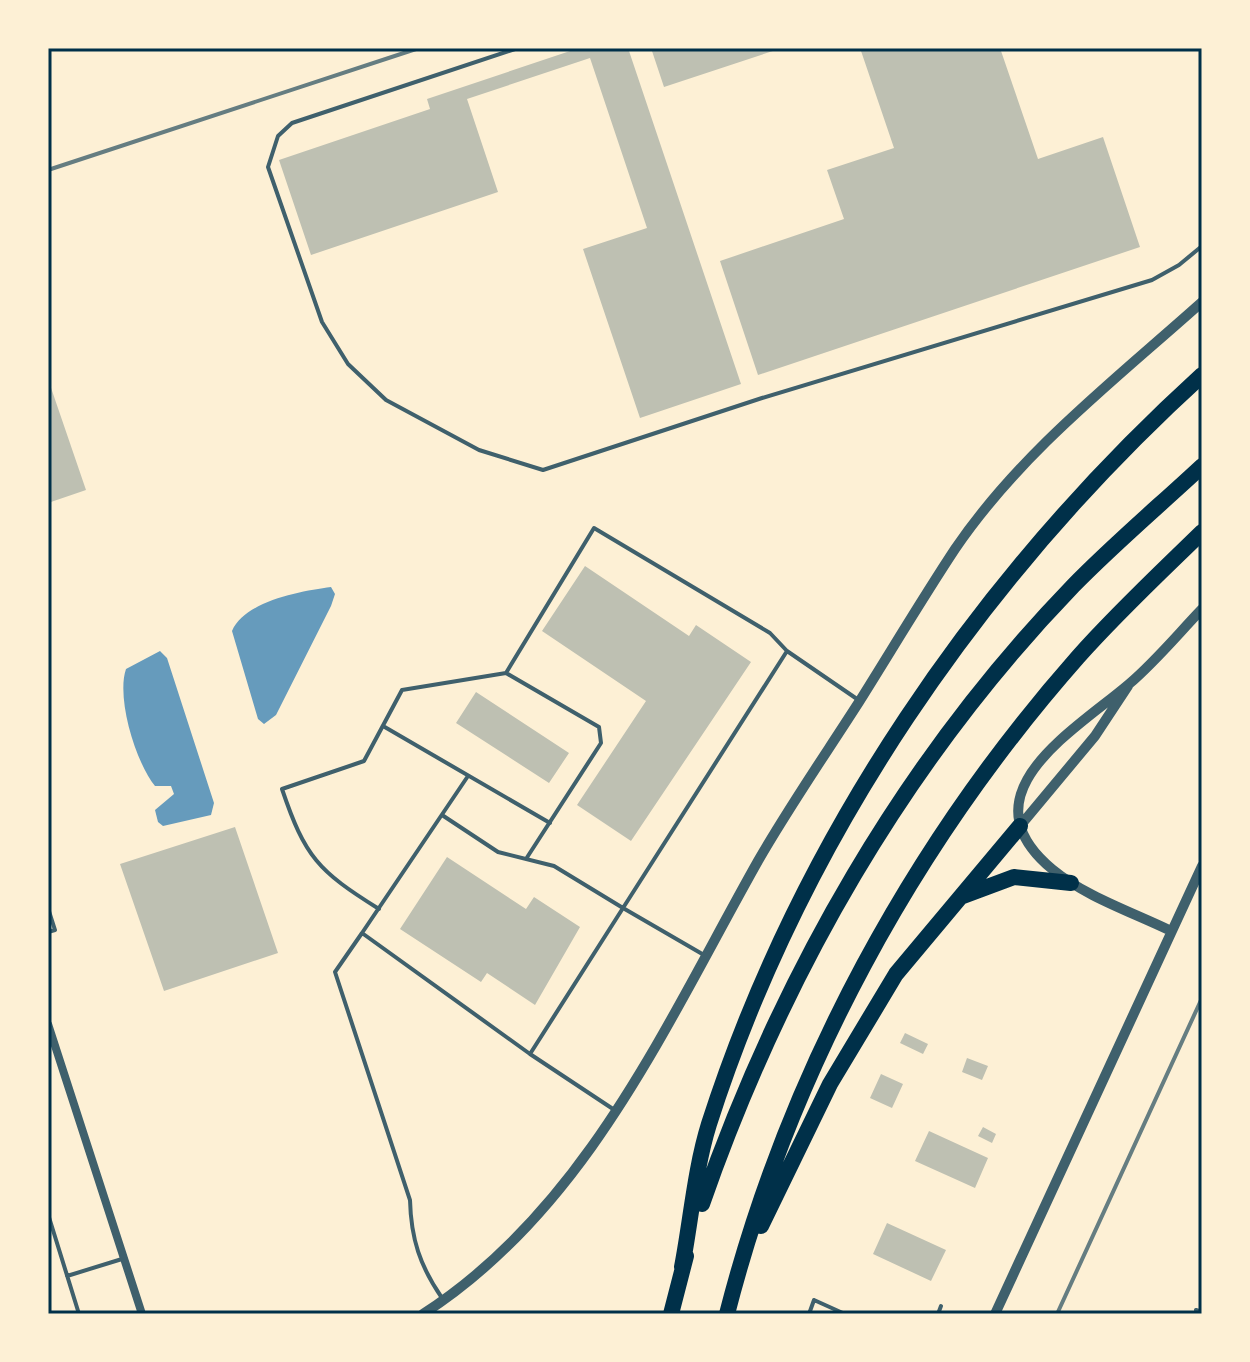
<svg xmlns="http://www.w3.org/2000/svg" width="1250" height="1362" viewBox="0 0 1250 1362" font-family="Rubik,sans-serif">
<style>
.water{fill:#669bbc}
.building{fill:#bec0b2}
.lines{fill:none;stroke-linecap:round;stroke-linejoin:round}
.service{stroke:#3f606c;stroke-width:4}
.minor{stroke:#3f606c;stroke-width:8}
.tertiary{stroke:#3f606c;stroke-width:10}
.motorway{stroke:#003049;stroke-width:16}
.rail{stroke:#657d81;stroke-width:4}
.neatline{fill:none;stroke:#003049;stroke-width:3}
</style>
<rect width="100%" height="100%" fill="#fdf0d5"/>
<path class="water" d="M 331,587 L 335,594 L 331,606 L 276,715 L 264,724 L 258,719 L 232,631 C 245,601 301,591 331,587 Z
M 160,651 L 167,658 L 214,803 L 211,815 L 163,826 L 158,822 L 155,810 L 174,794 L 171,786 L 155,786 C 136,763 116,698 126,669 Z"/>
<path class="building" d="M 579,48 L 628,48 L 741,384 L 640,418 L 583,249 L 647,228 L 590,58 L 467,99 L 498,192 L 311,255 L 279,160 L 430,109 L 427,99 Z
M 651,48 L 779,48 L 779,49 L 664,87 Z
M 860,48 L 1000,48 L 1038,159 L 1103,137 L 1140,247 L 758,375 L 720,261 L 844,219 L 827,170 L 894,148 Z
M 48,379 L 86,490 L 48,503 Z
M 585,566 L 689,636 L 696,625 L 751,662 L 631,841 L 577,805 L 646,701 L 542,631 Z
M 476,692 L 569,753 L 549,783 L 456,723 Z
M 235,827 L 278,953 L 164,991 L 120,864 Z
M 447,857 L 526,909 L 534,897 L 580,927 L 535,1005 L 487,973 L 481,982 L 400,929 Z
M 905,1033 L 928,1044 L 923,1054 L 900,1043 Z
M 967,1058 L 988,1066 L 982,1080 L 962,1072 Z
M 881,1074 L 903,1084 L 892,1108 L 870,1098 Z
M 983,1127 L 996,1134 L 992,1143 L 978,1136 Z
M 929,1131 L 988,1158 L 975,1188 L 915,1161 Z
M 887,1223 L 946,1250 L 931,1281 L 873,1254 Z"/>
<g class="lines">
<path class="service" d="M 518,48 L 292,123 L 278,136 L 268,167 L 322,322 L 348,364 L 386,400 L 479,450 L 543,470 L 762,398 L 1152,280 L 1179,265 L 1202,246
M 506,673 L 594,528 L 770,633 L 787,651
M 383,726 L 550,823
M 442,815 L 498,852 L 554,866 L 623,908 L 530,1054 L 613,1109
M 48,908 L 55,930 L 48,932
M 379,909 C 318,871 305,857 282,789 L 364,761 L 402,690 L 506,673 L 599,727 L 601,743 L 526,859
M 362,933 L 468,776
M 704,955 L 623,908 L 787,651 L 857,699
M 48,1214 L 79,1314
M 67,1276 L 122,1259
M 442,1298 C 420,1266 411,1239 410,1200 L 335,972 L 362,933 L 530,1054
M 1196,1310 L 1202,1312
M 809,1314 L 814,1300 L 845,1314
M 938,1314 L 941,1306"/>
<path class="minor" d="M 48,1024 L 142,1314"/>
<path class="tertiary" d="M 1020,826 L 1095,736 L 1128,686
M 1171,931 C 1132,912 1086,897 1052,869 C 962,794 1074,731 1129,684 C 1155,662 1178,634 1202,609
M 423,1314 C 586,1209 666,1024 758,861 C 789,807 825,755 859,702 C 891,651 922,599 955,549 C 1021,452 1116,379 1202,302
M 995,1314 L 1202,866"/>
<path class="motorway" d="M 963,896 L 1014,877 L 1071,883
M 702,1204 C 782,975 904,761 1073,586 C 1114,544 1159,506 1202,466
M 761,1226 L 830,1084 L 896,974 L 1020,826
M 682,1267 C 691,1220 695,1169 709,1124 C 801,837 980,577 1202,375
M 671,1314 L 686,1256
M 727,1314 C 789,1072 913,844 1078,657 C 1117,613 1160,573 1202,532"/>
<path class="rail" d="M 48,170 L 419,48
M 1057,1314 L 1202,998"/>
</g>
<rect width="1250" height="1362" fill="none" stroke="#fdf0d5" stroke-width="100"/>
<rect x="50" y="50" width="1150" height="1262" class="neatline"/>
</svg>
